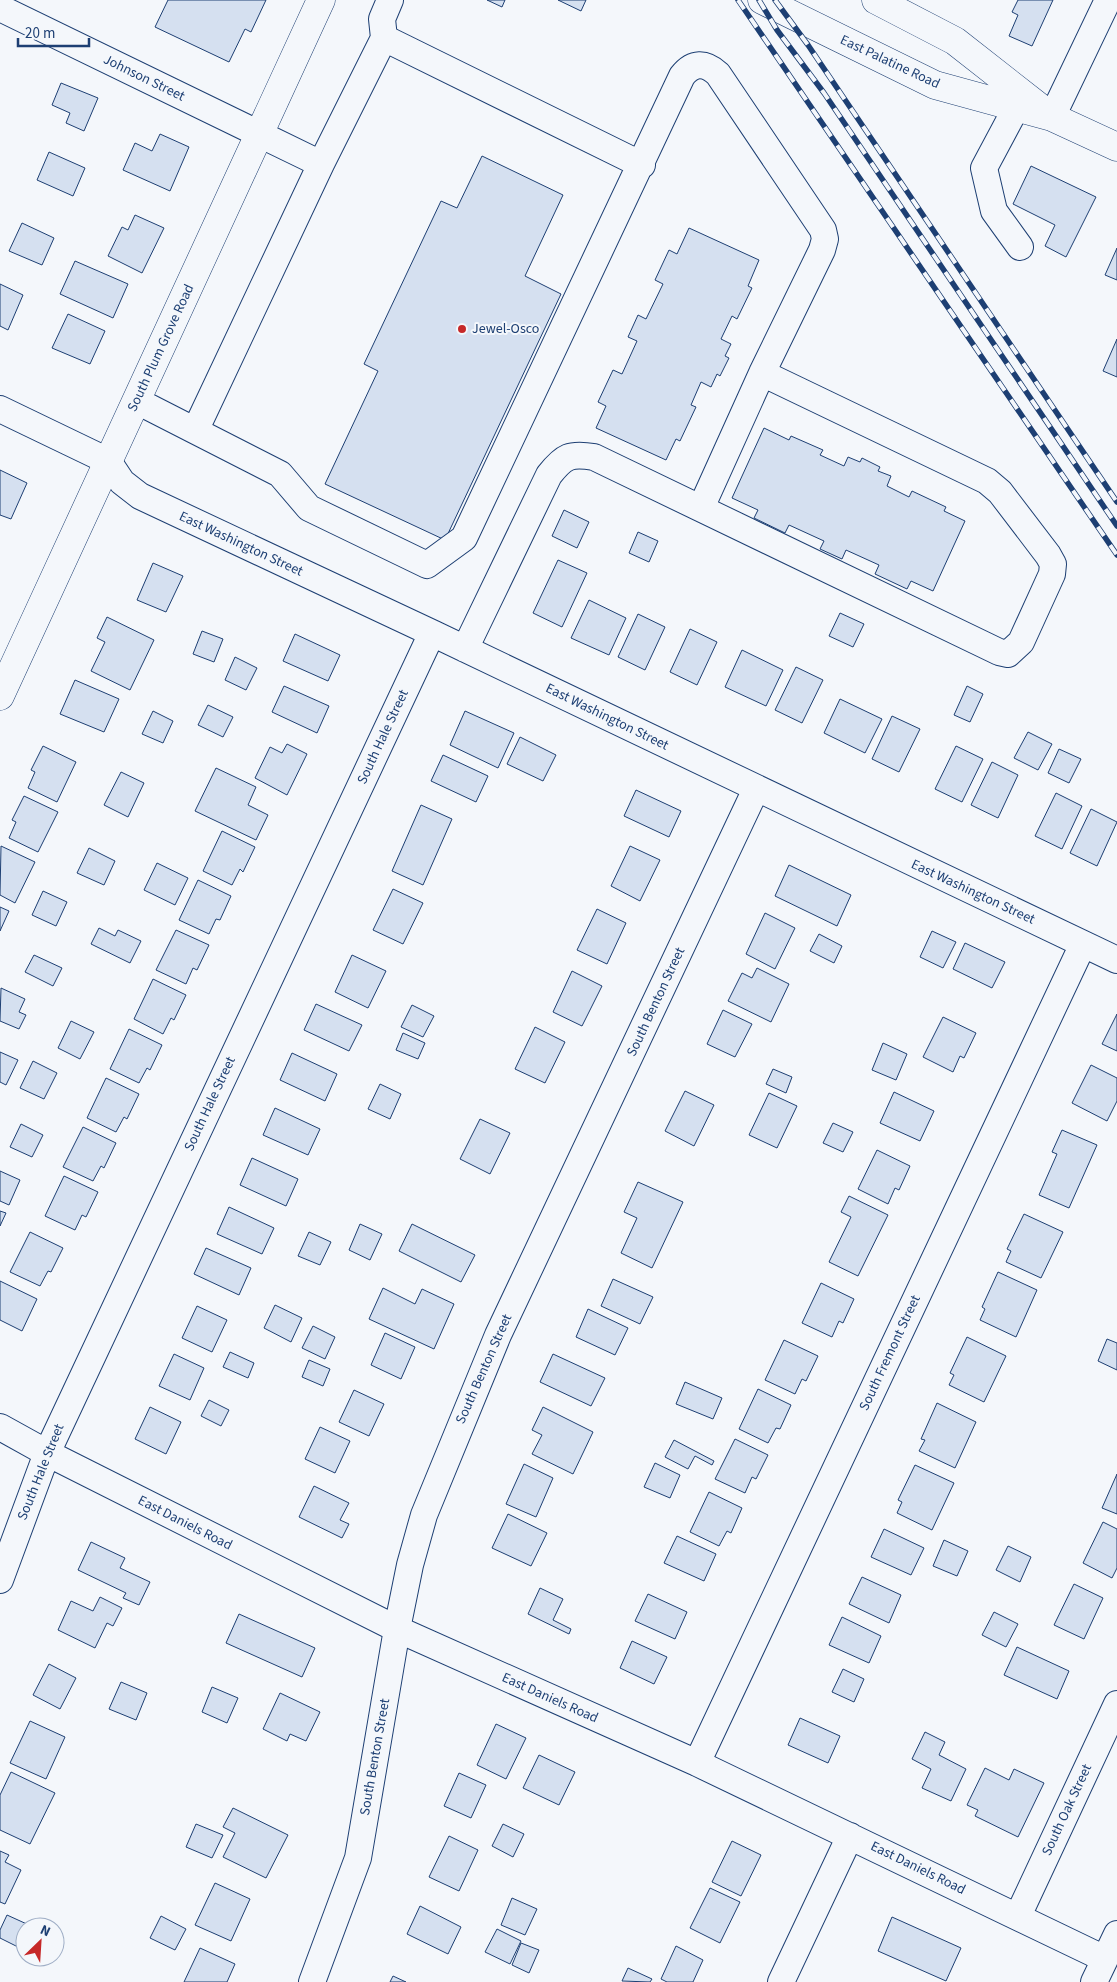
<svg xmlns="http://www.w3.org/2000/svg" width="1117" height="1982" viewBox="0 0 1117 1982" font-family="'Source Sans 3',sans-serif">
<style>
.building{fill:#d5e0f0;stroke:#1d3f73}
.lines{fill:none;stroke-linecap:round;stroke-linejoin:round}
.minor-casing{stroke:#1d3f73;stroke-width:28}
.major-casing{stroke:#1d3f73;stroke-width:29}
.minor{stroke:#f4f7fb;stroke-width:26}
.major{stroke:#f4f7fb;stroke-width:28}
.rail-casing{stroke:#1d3f73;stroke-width:5.5}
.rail{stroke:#f4f7fb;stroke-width:4;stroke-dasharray:11;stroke-linecap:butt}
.poi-dot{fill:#c62828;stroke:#f4f7fb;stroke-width:2}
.labels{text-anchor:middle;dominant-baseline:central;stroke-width:4;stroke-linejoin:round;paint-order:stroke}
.street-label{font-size:14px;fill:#1d3f73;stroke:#f4f7fb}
.poi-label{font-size:14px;fill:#1d3f73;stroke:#f4f7fb;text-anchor:start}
</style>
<rect width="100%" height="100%" fill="#f4f7fb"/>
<path class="building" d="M 168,0 L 266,0 L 251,32 L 245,29 L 229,62 L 155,27 Z
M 487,0 L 505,0 L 502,7 Z
M 558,0 L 586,0 L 581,11 Z
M 1018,0 L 1053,0 L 1032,46 L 1009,36 L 1018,15 L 1012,12 Z
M 61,83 L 98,98 L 84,131 L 66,123 L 70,113 L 52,105 Z
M 160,134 L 189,147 L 170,191 L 123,170 L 135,143 L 152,151 Z
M 49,152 L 85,168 L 73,196 L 37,180 Z
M 482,156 L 563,195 L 525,276 L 561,294 L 445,540 L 325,484 L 378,371 L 364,364 L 441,201 L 457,208 Z
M 1031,166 L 1096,197 L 1066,257 L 1045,246 L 1055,225 L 1013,204 Z
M 135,215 L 164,228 L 142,273 L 108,256 L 122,227 L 128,230 Z
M 22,223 L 54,238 L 42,265 L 9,251 Z
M 689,228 L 759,260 L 748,286 L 752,288 L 737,319 L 732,316 L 721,339 L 731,344 L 725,356 L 729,358 L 720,376 L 717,374 L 711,387 L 701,382 L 691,405 L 696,407 L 680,441 L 676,439 L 666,460 L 596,428 L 606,406 L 598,402 L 613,370 L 622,374 L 637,341 L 628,337 L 638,315 L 646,319 L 663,284 L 655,280 L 669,250 L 677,254 Z
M 1117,248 L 1117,280 L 1105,275 Z
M 75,261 L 128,284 L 113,318 L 60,294 Z
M 0,284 L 23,295 L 8,330 L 0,326 Z
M 68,314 L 105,331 L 90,364 L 52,348 Z
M 1117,339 L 1117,377 L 1103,371 Z
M 764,428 L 789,440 L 791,436 L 823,450 L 820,455 L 844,466 L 848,457 L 860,462 L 862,458 L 880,467 L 878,471 L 891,476 L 887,486 L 909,497 L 912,491 L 946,507 L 944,511 L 965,521 L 933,591 L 911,581 L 907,589 L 875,574 L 879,565 L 846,550 L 842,559 L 820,549 L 824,541 L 789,525 L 785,533 L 754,518 L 758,510 L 732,498 Z
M 0,470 L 27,483 L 11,519 L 0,515 Z
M 564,510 L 589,522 L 577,548 L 552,536 Z
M 638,532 L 658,541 L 649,562 L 629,553 Z
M 558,560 L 587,573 L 562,627 L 533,613 Z
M 153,563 L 183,576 L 166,612 L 137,600 Z
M 589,600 L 626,618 L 609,655 L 571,638 Z
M 840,613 L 864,624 L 853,647 L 829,636 Z
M 638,614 L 665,627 L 645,670 L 618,657 Z
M 107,617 L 154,640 L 130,690 L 91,671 L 105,642 L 97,638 Z
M 690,629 L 717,642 L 697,685 L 670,672 Z
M 202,631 L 223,639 L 214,662 L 193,654 Z
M 295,634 L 340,655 L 328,681 L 283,661 Z
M 742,650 L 783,670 L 766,706 L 725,687 Z
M 235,657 L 257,668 L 246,690 L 225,680 Z
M 796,667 L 823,680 L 802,723 L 775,710 Z
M 75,680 L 119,699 L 104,732 L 60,714 Z
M 284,686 L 329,706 L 317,733 L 272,712 Z
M 967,686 L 983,694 L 970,722 L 954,715 Z
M 840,699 L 882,719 L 865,753 L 824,733 Z
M 208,705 L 233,717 L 223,737 L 198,725 Z
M 153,711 L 173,721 L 163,743 L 142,734 Z
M 465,711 L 514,733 L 498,768 L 450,745 Z
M 892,716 L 920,729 L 899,772 L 872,759 Z
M 1028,732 L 1052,744 L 1038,770 L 1014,758 Z
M 520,737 L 556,755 L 543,781 L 507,764 Z
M 287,744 L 307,754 L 287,795 L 255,778 L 270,747 L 282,753 Z
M 43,746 L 76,762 L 57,802 L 28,788 L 35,772 L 31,770 Z
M 956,746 L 983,759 L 962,802 L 935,789 Z
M 1059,749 L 1081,759 L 1069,783 L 1048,773 Z
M 443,755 L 488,776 L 476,802 L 431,781 Z
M 992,762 L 1018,775 L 998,818 L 971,805 Z
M 216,768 L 256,787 L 248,805 L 268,815 L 256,840 L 195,811 Z
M 121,772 L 144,783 L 128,817 L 104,805 Z
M 636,790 L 681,811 L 669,837 L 624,816 Z
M 1056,793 L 1082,806 L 1062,849 L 1035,836 Z
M 24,796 L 58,812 L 38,852 L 9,838 L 16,822 L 12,820 Z
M 421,805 L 452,819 L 423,885 L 392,871 Z
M 1091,809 L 1117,822 L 1097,866 L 1070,853 Z
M 222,831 L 255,847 L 243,872 L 240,869 L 232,885 L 203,871 Z
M 1,846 L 35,862 L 15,903 L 0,895 Z
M 630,846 L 660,860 L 640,901 L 611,886 Z
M 89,848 L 115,861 L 104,885 L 77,873 Z
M 157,863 L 188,878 L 175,905 L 144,890 Z
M 789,865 L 851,895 L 837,926 L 775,896 Z
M 198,880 L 231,896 L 220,920 L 216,919 L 209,934 L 179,920 Z
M 393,889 L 423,903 L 403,944 L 373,930 Z
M 43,891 L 67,902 L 56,926 L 32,915 Z
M 0,907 L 9,911 L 0,931 Z
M 597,909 L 626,923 L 607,964 L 577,950 Z
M 765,913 L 795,928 L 775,969 L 746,954 Z
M 99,928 L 115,936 L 118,930 L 141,941 L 130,963 L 91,944 Z
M 176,930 L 209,945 L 197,970 L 193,968 L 186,984 L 156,970 Z
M 932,931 L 956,942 L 943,968 L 920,957 Z
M 819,934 L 842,946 L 834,963 L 810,951 Z
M 965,943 L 1005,962 L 992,988 L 953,969 Z
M 34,955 L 62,968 L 53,986 L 25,972 Z
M 352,955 L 386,971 L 368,1008 L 335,992 Z
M 757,968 L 789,984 L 771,1022 L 728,1001 L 742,973 L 752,978 Z
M 572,971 L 602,986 L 582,1026 L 553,1012 Z
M 153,979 L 186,995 L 174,1020 L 171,1018 L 163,1034 L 134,1019 Z
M 1,988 L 25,999 L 19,1012 L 26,1015 L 19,1029 L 0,1021 Z
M 316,1004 L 362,1025 L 349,1051 L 304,1030 Z
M 412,1005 L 434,1016 L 423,1037 L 401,1027 Z
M 723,1010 L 752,1024 L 735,1057 L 707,1044 Z
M 1117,1014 L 1117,1051 L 1102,1044 Z
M 943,1017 L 976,1033 L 964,1058 L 960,1056 L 953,1072 L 923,1057 Z
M 71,1021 L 94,1032 L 80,1059 L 58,1048 Z
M 535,1027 L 565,1042 L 545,1083 L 515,1069 Z
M 129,1029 L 162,1045 L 150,1070 L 147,1068 L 139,1083 L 110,1069 Z
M 403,1033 L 425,1043 L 418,1059 L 396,1050 Z
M 883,1043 L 907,1054 L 896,1080 L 872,1070 Z
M 0,1052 L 18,1060 L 6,1085 L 0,1082 Z
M 292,1053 L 337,1074 L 325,1101 L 280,1080 Z
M 33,1061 L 57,1073 L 44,1099 L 20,1088 Z
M 1091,1065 L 1117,1078 L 1117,1101 L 1107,1121 L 1072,1103 Z
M 773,1069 L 792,1077 L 786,1093 L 766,1084 Z
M 106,1078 L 139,1094 L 127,1119 L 124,1117 L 116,1132 L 87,1118 Z
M 380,1084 L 401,1094 L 390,1119 L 368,1109 Z
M 685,1091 L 714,1105 L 694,1146 L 665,1131 Z
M 894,1092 L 934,1111 L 920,1141 L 880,1123 Z
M 769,1093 L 797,1106 L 777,1148 L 749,1135 Z
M 275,1108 L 320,1129 L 308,1155 L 263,1135 Z
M 480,1119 L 510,1133 L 490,1174 L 460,1159 Z
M 833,1123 L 853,1132 L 843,1152 L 823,1143 Z
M 21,1124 L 43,1135 L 32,1157 L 10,1147 Z
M 83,1127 L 116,1143 L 104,1168 L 101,1166 L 93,1181 L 63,1167 Z
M 1062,1130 L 1097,1145 L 1069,1208 L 1039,1195 L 1057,1154 L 1052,1152 Z
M 877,1150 L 910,1166 L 899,1190 L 895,1188 L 888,1204 L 858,1189 Z
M 252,1158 L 298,1179 L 286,1206 L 240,1185 Z
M 0,1171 L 20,1180 L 9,1205 L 0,1201 Z
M 64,1176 L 98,1192 L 86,1217 L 82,1215 L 75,1230 L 45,1216 Z
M 638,1182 L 683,1202 L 652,1268 L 621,1253 L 637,1218 L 624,1212 Z
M 849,1196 L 888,1215 L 858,1276 L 829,1262 L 851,1217 L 841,1212 Z
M 229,1207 L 274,1228 L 262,1254 L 217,1234 Z
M 0,1211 L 6,1213 L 0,1226 Z
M 1024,1214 L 1063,1232 L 1041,1278 L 1006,1262 L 1011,1251 L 1007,1249 Z
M 360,1224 L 382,1234 L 370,1260 L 349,1250 Z
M 412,1224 L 475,1255 L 461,1282 L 399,1251 Z
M 30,1232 L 63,1248 L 51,1272 L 48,1271 L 40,1286 L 10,1272 Z
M 309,1232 L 331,1242 L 320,1265 L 298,1256 Z
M 206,1248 L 251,1268 L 239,1295 L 194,1274 Z
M 998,1272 L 1037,1290 L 1016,1337 L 980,1320 L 985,1309 L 982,1307 Z
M 613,1279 L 653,1297 L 640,1324 L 601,1306 Z
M 0,1281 L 37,1299 L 22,1331 L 0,1320 Z
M 821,1283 L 854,1299 L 843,1323 L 839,1321 L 832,1337 L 802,1323 Z
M 383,1288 L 415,1304 L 422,1289 L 454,1304 L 434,1349 L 369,1319 Z
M 275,1305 L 302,1318 L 291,1342 L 264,1328 Z
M 197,1306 L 227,1320 L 212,1352 L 182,1338 Z
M 588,1309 L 628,1328 L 615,1355 L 576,1337 Z
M 313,1326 L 335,1337 L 325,1359 L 302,1348 Z
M 385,1333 L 415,1347 L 401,1379 L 371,1365 Z
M 967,1337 L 1006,1356 L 984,1402 L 949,1385 L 954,1375 L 950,1373 Z
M 1107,1339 L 1117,1343 L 1117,1370 L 1098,1361 Z
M 784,1340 L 818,1356 L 806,1381 L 802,1379 L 795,1394 L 765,1380 Z
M 230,1352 L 254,1363 L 248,1378 L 223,1367 Z
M 174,1354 L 204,1368 L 190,1400 L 159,1386 Z
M 553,1354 L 605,1378 L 591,1406 L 540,1382 Z
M 309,1360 L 330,1369 L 323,1386 L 302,1377 Z
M 685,1382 L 722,1398 L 713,1419 L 676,1404 Z
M 758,1389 L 791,1405 L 780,1429 L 776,1428 L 768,1443 L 739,1429 Z
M 354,1390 L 384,1404 L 369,1436 L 339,1422 Z
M 209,1400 L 229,1410 L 221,1426 L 201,1416 Z
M 937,1403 L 976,1422 L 955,1468 L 919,1451 L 925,1440 L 921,1439 Z
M 150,1407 L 181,1422 L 166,1454 L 135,1439 Z
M 543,1407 L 593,1432 L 573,1474 L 532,1454 L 542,1435 L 532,1430 Z
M 320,1427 L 350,1441 L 335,1473 L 305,1459 Z
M 735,1439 L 768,1455 L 756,1479 L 752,1477 L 745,1493 L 715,1479 Z
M 674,1440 L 714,1461 L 712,1465 L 695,1456 L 688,1469 L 665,1457 Z
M 655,1463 L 680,1475 L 670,1498 L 644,1487 Z
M 524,1464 L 553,1478 L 536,1517 L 506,1504 Z
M 915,1465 L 954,1483 L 932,1530 L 897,1513 L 902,1502 L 898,1500 Z
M 1117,1474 L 1117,1514 L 1102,1508 Z
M 314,1486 L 349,1503 L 340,1520 L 349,1524 L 342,1538 L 299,1517 Z
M 709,1492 L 742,1508 L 731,1533 L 727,1531 L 719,1546 L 690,1532 Z
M 508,1514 L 547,1533 L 531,1566 L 492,1548 Z
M 1103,1522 L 1117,1529 L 1117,1568 L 1112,1578 L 1083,1563 Z
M 884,1529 L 924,1548 L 911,1575 L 871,1557 Z
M 677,1536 L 716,1554 L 704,1581 L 664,1563 Z
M 944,1540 L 968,1551 L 957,1576 L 933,1566 Z
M 91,1542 L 125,1558 L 120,1568 L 150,1582 L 139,1605 L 123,1598 L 126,1593 L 78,1570 Z
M 1008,1546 L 1031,1557 L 1020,1582 L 996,1570 Z
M 862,1577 L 901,1595 L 889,1623 L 849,1604 Z
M 1074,1584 L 1103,1598 L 1084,1639 L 1054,1625 Z
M 540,1588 L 563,1599 L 553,1620 L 571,1629 L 569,1634 L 528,1614 Z
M 648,1594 L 687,1612 L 675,1639 L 635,1621 Z
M 100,1597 L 122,1608 L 113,1626 L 107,1623 L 95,1648 L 58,1630 L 71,1601 L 93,1611 Z
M 994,1612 L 1018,1624 L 1006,1647 L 982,1635 Z
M 239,1614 L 315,1648 L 302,1677 L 226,1643 Z
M 842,1617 L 881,1636 L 869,1663 L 829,1645 Z
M 632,1641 L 667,1657 L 654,1684 L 620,1668 Z
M 1017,1647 L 1069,1671 L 1057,1699 L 1004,1675 Z
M 49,1664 L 76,1678 L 60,1709 L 33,1695 Z
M 843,1669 L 864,1679 L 854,1702 L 832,1692 Z
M 121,1682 L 147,1693 L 136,1720 L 109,1709 Z
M 212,1687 L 238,1698 L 227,1723 L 202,1712 Z
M 280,1693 L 320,1712 L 306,1741 L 290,1734 L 287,1741 L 263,1729 Z
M 800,1718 L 840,1736 L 828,1763 L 788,1745 Z
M 30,1721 L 65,1737 L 46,1779 L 10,1763 Z
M 496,1724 L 526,1738 L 506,1779 L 477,1765 Z
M 925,1732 L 945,1742 L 939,1755 L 966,1769 L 951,1801 L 922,1788 L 931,1769 L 912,1759 Z
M 539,1755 L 575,1772 L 559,1805 L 523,1788 Z
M 985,1768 L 1009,1780 L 1014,1769 L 1044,1783 L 1018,1837 L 975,1816 L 978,1810 L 967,1805 Z
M 11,1772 L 55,1793 L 30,1844 L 0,1830 L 0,1795 Z
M 459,1773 L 486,1785 L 471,1818 L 444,1806 Z
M 233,1808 L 288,1835 L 266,1878 L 223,1857 L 235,1833 L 223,1827 Z
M 196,1824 L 223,1835 L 212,1858 L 186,1847 Z
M 503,1824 L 524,1834 L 513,1857 L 492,1846 Z
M 449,1836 L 478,1850 L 459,1891 L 429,1877 Z
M 732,1841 L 761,1855 L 741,1896 L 712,1882 Z
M 0,1851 L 9,1855 L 5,1862 L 21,1870 L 5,1904 L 0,1902 Z
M 215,1883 L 250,1899 L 231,1941 L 195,1925 Z
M 710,1888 L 740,1902 L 720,1943 L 690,1928 Z
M 512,1898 L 537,1909 L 525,1935 L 501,1925 Z
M 420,1906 L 461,1927 L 448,1954 L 407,1934 Z
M 7,1915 L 29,1925 L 25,1927 L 25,1932 L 18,1947 L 0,1938 L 0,1930 Z
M 161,1916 L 186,1929 L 175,1950 L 150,1938 Z
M 892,1917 L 961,1948 L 946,1981 L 878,1951 Z
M 497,1929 L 521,1941 L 510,1964 L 485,1952 Z
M 521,1943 L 539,1950 L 529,1973 L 512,1965 Z
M 676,1946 L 703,1960 L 693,1982 L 667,1982 L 661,1979 Z
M 200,1948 L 235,1964 L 227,1982 L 184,1982 Z
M 628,1968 L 652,1979 L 650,1982 L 622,1981 Z
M 393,1976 L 406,1982 L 390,1982 Z"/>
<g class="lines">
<g class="minor-casing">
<path id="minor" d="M 0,8 L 321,164
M 384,38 L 642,165
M 1016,108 L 984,168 L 994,211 L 1020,247
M 1052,117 L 1108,0
M 137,401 L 280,474 L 309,508 L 427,565 L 464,538 L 682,76 C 693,62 705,62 718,74 L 823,230 L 825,239 L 822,250 L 762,373
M 0,409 L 108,461 L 122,482 L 140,496 L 432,633 L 1117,960
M 196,429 L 321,164 L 384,38 L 382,19 L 390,0
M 465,649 L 549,475 C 564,456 570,453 594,457 L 999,652 L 1008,654 L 1021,642 L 1052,574 L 1053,564 L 1048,555 L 1000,492 L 987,481 L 762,373 L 701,508
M 0,1427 L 47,1453 L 397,1629 L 697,1763 L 1105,1959
M 0,1580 L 47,1453 L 432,633
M 697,1763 L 1083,944
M 1018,1916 L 1117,1704
M 312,1982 L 358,1858 L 397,1629 L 410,1565 L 424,1515 L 498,1335 L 756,789
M 781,1982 L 850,1836
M 1094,1982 L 1117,1934"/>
</g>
<g class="major-casing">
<path id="major" d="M 762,0 L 935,85 L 1052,117 L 1117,147
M 876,0 L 955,41 L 1043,110
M 0,696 L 321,0"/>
</g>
<use href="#minor" class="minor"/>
<use href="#major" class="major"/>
<g class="rail-casing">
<path id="rail" d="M 738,0 L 1117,555
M 759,0 L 777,30 L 824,93 L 1117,526
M 775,0 L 808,45 L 1117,502"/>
</g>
<use href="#rail" class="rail"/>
</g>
<circle class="poi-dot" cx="462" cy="329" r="5"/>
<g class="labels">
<g class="street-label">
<text transform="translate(890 62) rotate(25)">East Palatine Road</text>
<text transform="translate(144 78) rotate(26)">Johnson Street</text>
<text transform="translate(161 348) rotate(-65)">South Plum Grove Road</text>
<text transform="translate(241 544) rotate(25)">East Washington Street</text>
<text transform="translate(607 717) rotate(26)">East Washington Street</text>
<text transform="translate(383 737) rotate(-65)">South Hale Street</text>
<text transform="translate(973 892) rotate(25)">East Washington Street</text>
<text transform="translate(656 1002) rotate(-65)">South Benton Street</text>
<text transform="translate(210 1104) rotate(-65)">South Hale Street</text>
<text transform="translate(890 1353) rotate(-65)">South Fremont Street</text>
<text transform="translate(484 1369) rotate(-66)">South Benton Street</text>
<text transform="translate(41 1472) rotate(-68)">South Hale Street</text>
<text transform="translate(185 1523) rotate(27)">East Daniels Road</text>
<text transform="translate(550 1698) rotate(24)">East Daniels Road</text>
<text transform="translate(375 1757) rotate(-80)">South Benton Street</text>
<text transform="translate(1067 1810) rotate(-65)">South Oak Street</text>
<text transform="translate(918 1868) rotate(26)">East Daniels Road</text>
</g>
<g class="poi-label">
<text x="472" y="329">Jewel-Osco</text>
</g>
</g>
<g transform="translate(40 1942) rotate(25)"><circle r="24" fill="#f4f7fb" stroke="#9eadc5"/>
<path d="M0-4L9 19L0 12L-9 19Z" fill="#c62828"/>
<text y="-8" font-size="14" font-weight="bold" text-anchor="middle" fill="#1d3f73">N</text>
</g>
<path d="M18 38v8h71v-8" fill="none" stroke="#1d3f73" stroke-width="2.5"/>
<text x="25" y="38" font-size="15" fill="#1d3f73" stroke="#f4f7fb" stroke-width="4" paint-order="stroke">20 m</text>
</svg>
